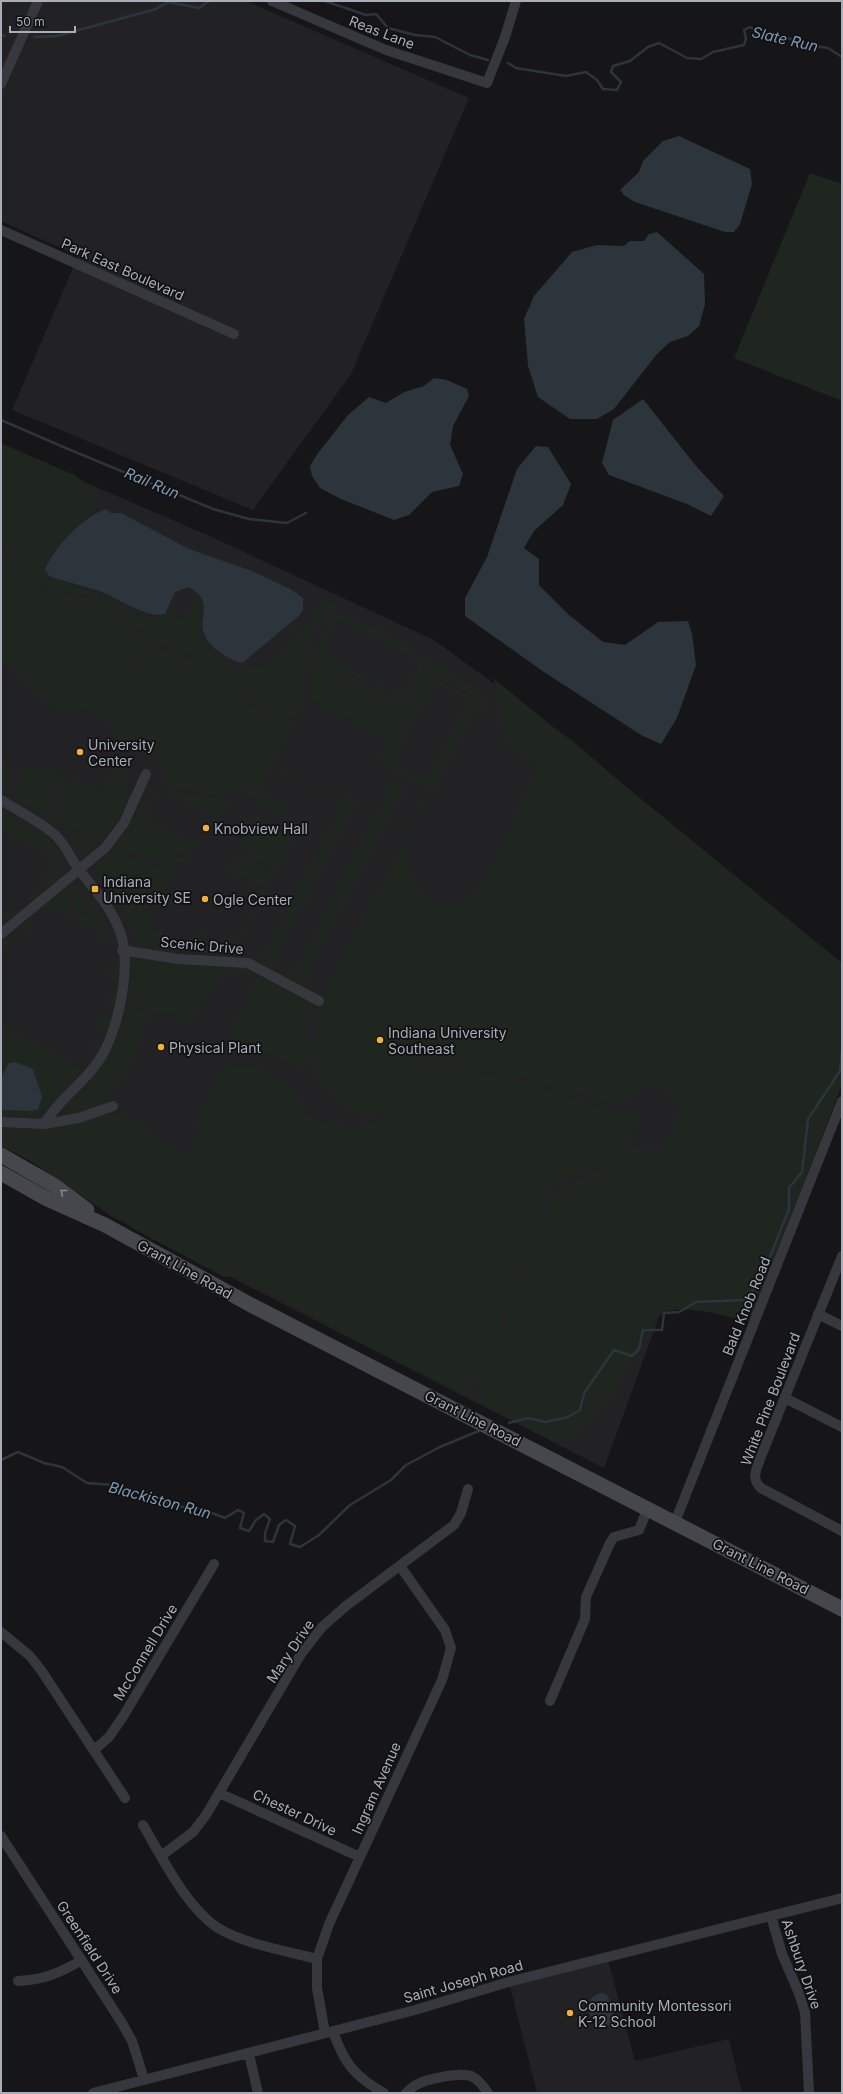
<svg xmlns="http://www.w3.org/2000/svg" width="843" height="2094" viewBox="0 0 843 2094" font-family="Inter,sans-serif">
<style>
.built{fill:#222225}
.green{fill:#1e261f}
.water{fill:#2c353c}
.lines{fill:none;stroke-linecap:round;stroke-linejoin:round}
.stream{stroke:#2c353c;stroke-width:2.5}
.minor{stroke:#37383d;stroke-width:10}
.secondary{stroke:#45474d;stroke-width:15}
.oneway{stroke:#858993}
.poi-dot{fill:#f2b134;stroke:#111113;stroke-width:1.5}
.labels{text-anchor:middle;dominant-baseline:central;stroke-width:3.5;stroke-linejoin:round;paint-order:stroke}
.street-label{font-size:14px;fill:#a8adb8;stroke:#111113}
.poi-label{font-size:14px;fill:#a8adb8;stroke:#111113;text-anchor:start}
.water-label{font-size:15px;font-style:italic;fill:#7f9bb3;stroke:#111113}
</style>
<rect width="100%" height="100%" fill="#161618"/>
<path class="built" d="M 1,1 L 246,1 L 469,98 L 351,374 L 253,510 L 12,410 L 78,256 L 1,221 Z
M 1,446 L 205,534 L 434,640 L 574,742 L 798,934 L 604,1468 L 111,1216 L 30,1161 L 1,1146 Z
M 608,1960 L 635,2061 L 729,2039 L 742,2093 L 537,2093 L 510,1986 Z"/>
<path class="green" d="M 810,173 L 842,184 L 842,401 L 734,358 Z
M 1,443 L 74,475 L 98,492 L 96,511 C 76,527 54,545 44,568 L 48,577 L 108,596 L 149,622 C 164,624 171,604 177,593 L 179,594 L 168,622 L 152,640 L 139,629 L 111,601 L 98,597 L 55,591 L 46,587 L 8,553 L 1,543 Z
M 1,547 L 13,561 L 47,591 L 99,599 L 113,605 L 139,632 L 151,641 L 125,679 L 108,694 L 92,714 L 78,707 L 74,713 L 57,711 L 15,673 L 17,669 L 1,661 Z
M 194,599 L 201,602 L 200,641 L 217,657 L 237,670 L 275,661 L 293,638 L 307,625 L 325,599 L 340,606 C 293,629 314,686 296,721 C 280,712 261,711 245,700 C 230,690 225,673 206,662 C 190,653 171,653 156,642 L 176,617 L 184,620 Z
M 337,615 C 359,613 406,646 426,659 L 416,680 L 412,678 L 419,663 L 395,648 L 339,621 L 331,636 L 323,632 Z
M 322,635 L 330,639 L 323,654 L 365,677 L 363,681 L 314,656 Z
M 154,644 L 177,655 L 199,661 L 213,669 L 226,681 L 241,700 L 257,709 L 295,722 L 261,788 C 246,781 233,787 221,796 L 164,787 C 164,782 167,779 166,774 C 165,756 148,751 133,757 L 122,750 L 126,742 L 110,733 L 108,723 L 96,716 L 106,701 L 124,686 L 135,673 Z
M 314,658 L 401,703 C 412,720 401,739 380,736 L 311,700 Z
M 429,660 L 458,675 L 453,685 L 425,670 Z
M 422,673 L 452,687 L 450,691 L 435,683 L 412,726 L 407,723 L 407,703 Z
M 460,677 C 474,684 496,696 483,714 L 477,711 L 482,700 L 455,686 Z
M 493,678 L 842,963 L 842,1085 L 750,1322 C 725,1316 697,1307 671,1310 C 645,1313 627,1376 612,1396 C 599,1413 577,1436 557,1443 L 470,1399 L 475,1395 L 482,1398 L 486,1391 L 478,1387 L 476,1383 L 500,1332 L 548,1200 L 561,1188 L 609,1164 L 630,1145 L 651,1150 L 660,1150 C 672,1135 680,1119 678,1100 C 654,1079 640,1086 621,1106 L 542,1085 L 515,1075 L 473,1067 L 445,1055 L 436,1055 L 422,1065 L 397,1092 L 382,1113 L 367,1118 C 348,1113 323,1089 314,1072 C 309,1060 315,1020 318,1007 L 423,806 L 416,802 L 418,799 L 423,799 L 446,812 L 444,817 L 441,816 L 442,812 L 428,806 L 425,808 L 403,850 C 408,863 414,891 425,899 C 435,905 452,905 463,905 L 483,883 L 501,849 L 537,766 L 503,742 L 501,703 Z
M 410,681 L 414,683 L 407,698 L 403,700 L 372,686 L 376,683 L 403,695 Z
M 454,688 L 480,701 L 434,790 L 431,790 L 408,778 L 411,773 L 426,780 L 446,744 L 467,700 L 453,692 Z
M 404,730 L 408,732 L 394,764 L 408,771 L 405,777 L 385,767 L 387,762 L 382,759 L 379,764 L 377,762 L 386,743 Z
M 120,755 L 130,760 C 121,775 126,776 130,790 C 133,803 110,833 100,841 L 96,841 L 51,819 L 51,816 L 70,779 L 76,782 L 77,781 L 100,792 L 117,767 L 114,765 Z
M 1,761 C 14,767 10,779 10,792 L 7,795 L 1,793 Z
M 44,765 L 65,776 L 46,813 L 43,814 L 20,802 L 18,799 L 20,774 L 23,769 L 42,768 Z
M 287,766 L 291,767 L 288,773 L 326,792 L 329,787 L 331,787 L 325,801 L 322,800 L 325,794 L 287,775 L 282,780 Z
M 390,782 L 407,791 L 409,794 L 407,798 L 401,795 L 345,902 L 351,907 L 349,909 L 326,898 L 328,894 L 334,897 L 390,789 L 384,786 Z
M 242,787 L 253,787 L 291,807 L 286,818 L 236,789 Z
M 159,789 L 167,789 L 230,800 L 219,820 L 162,791 L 158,799 L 154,794 Z
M 342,792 L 363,805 L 362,806 L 356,804 L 311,889 L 294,881 L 296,878 L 303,881 L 345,798 L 340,794 Z
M 153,802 L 146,813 L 152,822 L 199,845 L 196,850 L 156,861 L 113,850 L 113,848 L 126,831 L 139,808 Z
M 1,808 L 37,831 L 29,846 L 1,831 Z
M 256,814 L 264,818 L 261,826 L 263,829 L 269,831 L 273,828 L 282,833 L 297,834 L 277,871 L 246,855 L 248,852 L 241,848 L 243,845 L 241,844 Z
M 64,827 L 96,843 L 96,846 L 88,852 L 82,852 Z
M 40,832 C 47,837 55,842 58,850 C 64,863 61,885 46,889 L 41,885 L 42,882 L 55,859 L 32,847 Z
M 109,852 L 142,861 L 144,865 L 143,869 L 114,897 L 95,870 L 98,862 Z
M 188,855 L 196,858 L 195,861 L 190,859 L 188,862 L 173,865 L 174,870 L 165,891 L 147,895 L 125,891 C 137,868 165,861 188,855 Z
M 236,858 L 243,862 L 245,859 L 275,875 L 250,923 L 245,920 L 262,888 L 228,871 L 232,862 L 234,863 Z
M 70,884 L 72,886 L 68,917 L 51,908 L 46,912 L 43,912 L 43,906 L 64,886 Z
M 294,884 L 316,896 L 313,898 L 308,896 L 291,927 L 281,922 L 298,890 L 292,887 Z
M 75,885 L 85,889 L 96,904 L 73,914 Z
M 36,892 L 39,896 L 28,906 L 25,905 L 27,897 L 30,898 Z
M 123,894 L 154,897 L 155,903 L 146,907 L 153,931 L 164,928 L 161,938 L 182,949 L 176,952 L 138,945 L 128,921 L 116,901 Z
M 325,900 L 348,912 L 347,915 L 340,912 L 323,944 L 313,939 L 330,907 L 324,903 Z
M 98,908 L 113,933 L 108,945 L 104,945 L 101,941 L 103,934 L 71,918 Z
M 14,909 L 18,912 L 17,915 L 8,923 L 3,919 L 6,913 L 9,914 Z
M 29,918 L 33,922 L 28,932 L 22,932 L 19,926 Z
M 280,925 L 290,930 L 273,962 L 278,966 L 278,969 L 274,971 L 256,962 L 255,959 L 258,955 L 264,957 Z
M 198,927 L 215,936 L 189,947 L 181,943 L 180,940 L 199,935 Z
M 241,928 L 247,928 L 239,945 L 246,949 L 247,953 L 244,955 L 208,954 L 201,952 L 202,948 L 216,943 L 229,950 Z
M 5,937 L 9,938 L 10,942 L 5,949 L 1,950 L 1,941 Z
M 311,942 L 322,946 L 306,979 L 310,982 L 310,985 L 306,988 L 288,979 L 287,975 L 289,972 L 295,973 Z
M 135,956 L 240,966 L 245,968 L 247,972 L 244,975 L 228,974 L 224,976 L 200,1007 L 197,1007 L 189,1024 L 171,1013 L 160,1013 L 158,1016 L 129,1001 L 129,962 Z
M 115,962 L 118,974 L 117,977 L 113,978 L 107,973 L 109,966 Z
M 257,975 L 313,1004 L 308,1026 L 308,1059 L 306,1065 L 302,1069 L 230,1039 L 236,1026 L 230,1023 L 234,1015 L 240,1018 L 252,995 L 247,993 Z
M 113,991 L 117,995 L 115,1005 L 110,1006 L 105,1002 L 110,993 Z
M 129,1003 L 153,1016 C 147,1017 143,1025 142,1031 L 145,1034 L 121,1085 L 118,1084 C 116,1087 114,1092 112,1095 C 104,1105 81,1114 69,1114 L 64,1110 L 64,1105 L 108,1057 L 113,1048 L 122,1024 L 124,1025 Z
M 104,1016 L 109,1017 L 111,1021 L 108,1032 L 105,1034 L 96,1029 L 101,1017 Z
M 1,1025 L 81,1067 L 84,1061 L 88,1064 L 41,1116 L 17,1118 L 1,1116 Z
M 95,1040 L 101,1042 L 98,1053 L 94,1054 L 89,1052 Z
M 442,1058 L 467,1070 L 512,1077 L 608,1110 L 634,1111 L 640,1116 L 640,1121 L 637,1129 L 609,1159 L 560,1182 L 551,1188 L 543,1200 C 524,1267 498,1334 464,1395 L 236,1276 L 224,1277 L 134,1229 L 30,1160 L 1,1146 L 1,1127 L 16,1129 L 53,1128 L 106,1114 L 120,1115 L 148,1129 L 148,1131 L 189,1160 L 200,1132 L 196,1123 L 223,1070 L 233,1065 L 257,1067 L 295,1091 L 306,1114 L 323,1121 L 349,1127 L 362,1126 L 384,1118 L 405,1088 L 436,1059 Z"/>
<path class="water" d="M 679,136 L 750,169 L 752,184 L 740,224 L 734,232 L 725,232 L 635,202 L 625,196 L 620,190 L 639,172 L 643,161 L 663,141 Z
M 657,232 L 704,274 L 705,304 L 699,326 L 688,336 L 670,342 L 657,354 L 614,409 L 597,419 L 570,419 L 538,397 L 528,366 L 524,319 L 534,296 L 572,252 L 597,245 L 624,246 L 630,241 L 644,241 L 649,234 Z
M 434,378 L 447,380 L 467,389 L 469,396 L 453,426 L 450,445 L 463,474 L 459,486 L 432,492 L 409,515 L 394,520 L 341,499 L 320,488 L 312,476 L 310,466 L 318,453 L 348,415 L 369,397 L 386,403 L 404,392 L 424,386 Z
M 643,399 L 696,466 L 724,496 L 711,516 L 687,504 L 609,475 L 602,463 L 613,420 Z
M 536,446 L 548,447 L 571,484 L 563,505 L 534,531 L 524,548 L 539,559 L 539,585 L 569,615 L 603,642 L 625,645 L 658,622 L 688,621 L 692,634 L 696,665 L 677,718 L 661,744 L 641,735 L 544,672 L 465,616 L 465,598 L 487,557 L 517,469 Z
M 106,509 L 111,513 L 121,513 L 189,549 L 252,571 L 290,589 L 303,598 L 303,610 L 299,616 L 242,663 C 229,660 208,647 204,633 C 198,613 215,601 188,587 L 175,592 L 165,614 C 146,619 117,597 99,591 C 82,585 65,582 49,576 L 45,569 C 56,546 81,518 106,509 Z
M 15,1062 L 33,1069 L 42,1097 L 38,1109 L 31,1111 L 1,1110 L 1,1077 L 9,1063 Z
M 602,1993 L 607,1995 L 613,2008 L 613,2020 L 609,2026 L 595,2022 C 585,2012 586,1995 602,1993 Z"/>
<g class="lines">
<path class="stream" d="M 325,1 L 366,15 L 376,14 L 388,28 L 415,35 L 435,37 L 470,55 L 488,60
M 1,35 L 5,36
M 34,37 L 57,36 L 156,9 L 168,2 L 199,8 L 209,1
M 508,63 L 516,68 L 566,76 L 586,72 L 597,80 L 603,89 L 617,90 L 621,82 L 611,72 L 613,66 L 630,61 L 648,47 L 659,43 L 687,58 L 701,59 L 713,52 L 744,45 L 746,38 L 744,30 L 750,27 L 761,33 L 782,36 L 807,45 L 828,48 L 842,57
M 1,420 L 68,449 L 213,509 L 249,519 L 287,523 L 306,513
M 509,1423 L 528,1418 L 545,1422 L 568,1417 L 580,1410 L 584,1393 L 614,1350 L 632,1356 L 639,1349 L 643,1330 L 662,1330 L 664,1313 L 679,1312 L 696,1302 L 744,1300 L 760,1282 L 789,1209 L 789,1188 L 802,1172 L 808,1119 L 840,1071 L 842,1052
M 1,1460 L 18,1452 L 44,1463 L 62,1467 L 87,1483 L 114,1485 L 175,1506 L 201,1509 L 225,1518 L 238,1510 L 244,1513 L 240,1528 L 249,1531 L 256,1520 L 264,1514 L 270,1519 L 265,1533 L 265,1541 L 273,1542 L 279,1525 L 286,1520 L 295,1526 L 290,1544 L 300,1547 L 319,1535 L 350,1505 L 391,1480 L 406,1465 L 440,1447 L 481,1430"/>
<path class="minor" d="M 272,1 L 386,50 L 487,83 L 505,37 L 516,1
M 1,84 L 38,1
M 1,230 L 234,334
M 1,800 C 18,811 39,821 54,834 C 67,845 70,859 80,871 C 96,891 115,912 122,938 C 130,970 119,1023 104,1052 C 89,1080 60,1097 44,1124 L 1,1122
M 1,934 L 105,848 L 124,823 L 146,774
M 122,950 L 178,959 L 248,963 L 319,1001
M 44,1124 L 79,1118 L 113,1106
M 842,1256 L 760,1459 C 756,1470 751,1479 761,1488 L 842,1531
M 818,1314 L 842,1326
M 785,1398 L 842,1427
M 675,1522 L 842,1101
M 1,1632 L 30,1656 L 41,1670 L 125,1798
M 550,1701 L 585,1619 L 586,1597 L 610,1543 L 614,1537 L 639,1530 L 648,1508
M 94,1750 L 109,1737 L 124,1715 L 214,1564
M 219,1793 L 360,1857
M 143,1825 C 162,1857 186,1907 218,1928 C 244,1944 287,1951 317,1959
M 1,1836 L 122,2023 L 132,2041 L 144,2079
M 161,1856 L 193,1832 L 206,1815 L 301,1654 L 322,1627 L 346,1606 L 454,1525 L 461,1513 L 468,1489
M 771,1916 L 782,1954 L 798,1991 L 805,2012 L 809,2093
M 18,1981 C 43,1980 60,1973 82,1960
M 333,2031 C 344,2063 354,2076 384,2093
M 325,2033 L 317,1988 L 317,1959 L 329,1924 L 442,1680 L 451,1648 L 445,1630 L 400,1566
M 249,2054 L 258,2093
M 93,2093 L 415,2010 L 512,1981 L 842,1898
M 406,2093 C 409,2090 412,2087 416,2085 C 426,2079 463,2071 473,2077 C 480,2081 484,2087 488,2093"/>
<path class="secondary" d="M 1,1155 L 55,1186 L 87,1210
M 1,1173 L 47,1199 L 105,1225 L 251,1305 L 842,1609"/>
</g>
<defs><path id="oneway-chevron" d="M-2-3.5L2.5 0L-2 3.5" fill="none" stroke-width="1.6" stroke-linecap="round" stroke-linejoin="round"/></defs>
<use class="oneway" href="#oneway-chevron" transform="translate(63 1192) rotate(-142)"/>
<g class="poi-dot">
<circle cx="80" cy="752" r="4"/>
<circle cx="206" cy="828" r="4"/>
<rect x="91" y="885" width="8" height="8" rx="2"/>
<circle cx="205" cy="899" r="4"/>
<circle cx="380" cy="1040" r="4"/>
<circle cx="161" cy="1047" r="4"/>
<circle cx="570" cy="2013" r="4"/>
</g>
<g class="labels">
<g class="street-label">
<text transform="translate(382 32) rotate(21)">Reas Lane</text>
<text transform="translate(123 269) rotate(24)">Park East Boulevard</text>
<text transform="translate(202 945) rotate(5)">Scenic Drive</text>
<text transform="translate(185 1269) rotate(29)">Grant Line Road</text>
<text transform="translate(746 1306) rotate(-68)">Bald Knob Road</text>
<text transform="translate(770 1399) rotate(-69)">White Pine Boulevard</text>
<text transform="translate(473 1418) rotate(27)">Grant Line Road</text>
<text transform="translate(761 1566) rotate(27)">Grant Line Road</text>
<text transform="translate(290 1651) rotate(-56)">Mary Drive</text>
<text transform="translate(145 1652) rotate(-59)">McConnell Drive</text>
<text transform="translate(376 1788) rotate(-66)">Ingram Avenue</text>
<text transform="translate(295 1812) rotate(25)">Chester Drive</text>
<text transform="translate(90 1947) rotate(57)">Greenfield Drive</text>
<text transform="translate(802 1964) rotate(71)">Ashbury Drive</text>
<text transform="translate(463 1981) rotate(-16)">Saint Joseph Road</text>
</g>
<g class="poi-label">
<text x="88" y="744">University<tspan x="88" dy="16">Center</tspan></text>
<text x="214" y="828">Knobview Hall</text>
<text x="103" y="881">Indiana<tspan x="103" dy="16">University SE</tspan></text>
<text x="213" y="899">Ogle Center</text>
<text x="388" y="1032">Indiana University<tspan x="388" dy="16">Southeast</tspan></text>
<text x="169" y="1047">Physical Plant</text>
<text x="578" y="2005">Community Montessori<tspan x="578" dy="16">K-12 School</tspan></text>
</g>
<g class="water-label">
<text transform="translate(785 39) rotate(13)">Slate Run</text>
<text transform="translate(152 483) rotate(23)">Rail Run</text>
<text transform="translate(160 1500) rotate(15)">Blackiston Run</text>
</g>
</g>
<rect width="843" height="2094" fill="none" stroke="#a8adb8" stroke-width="4"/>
<path d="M10 26v6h65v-6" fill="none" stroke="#a8adb8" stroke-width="2"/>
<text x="16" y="26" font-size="12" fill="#a8adb8" stroke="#111113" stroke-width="3" paint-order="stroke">50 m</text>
</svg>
